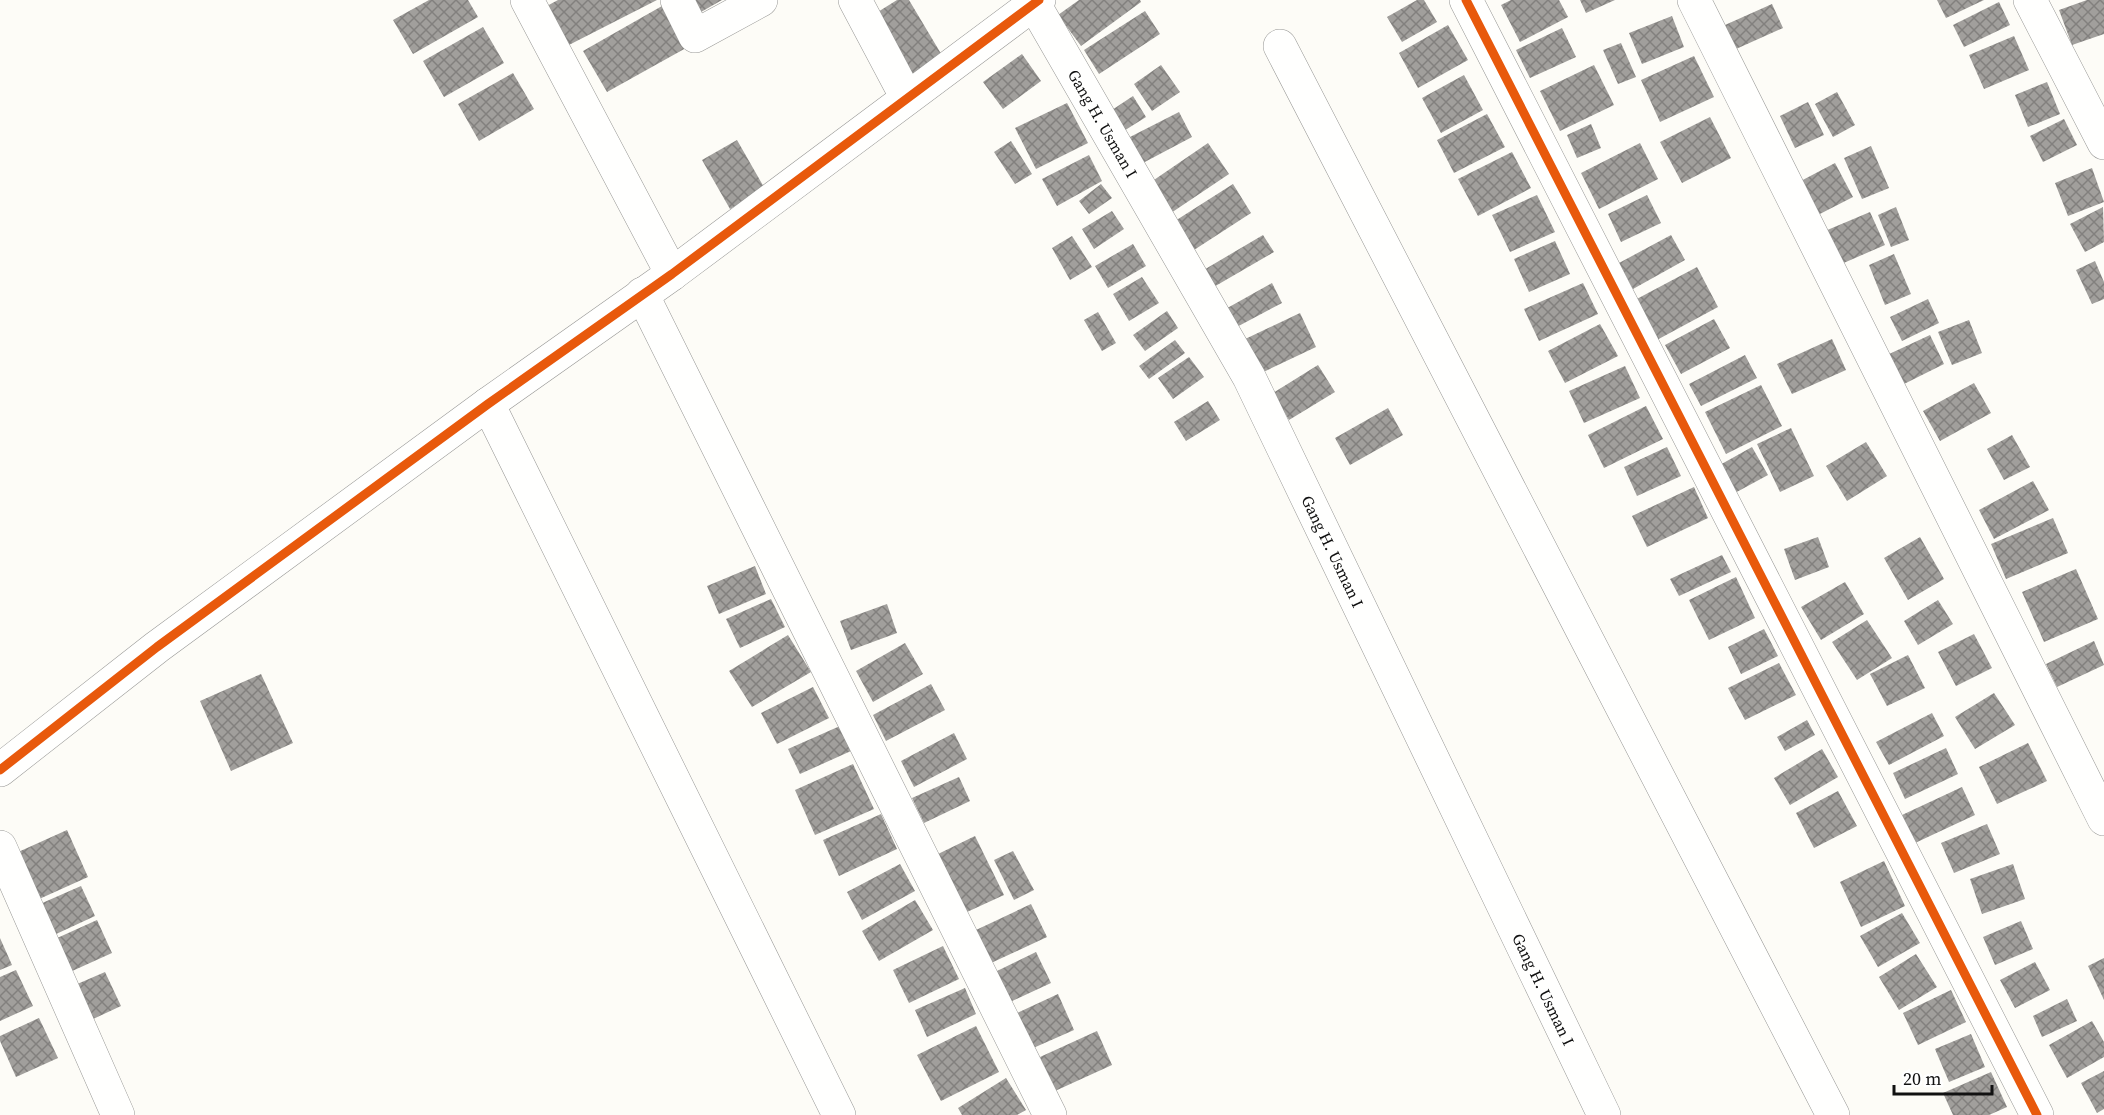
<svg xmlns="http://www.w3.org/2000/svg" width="2104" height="1115" viewBox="0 0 2104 1115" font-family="'Source Serif 4',serif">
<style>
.building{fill:url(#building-cross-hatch)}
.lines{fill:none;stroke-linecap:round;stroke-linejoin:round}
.street-casing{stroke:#979795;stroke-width:34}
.street{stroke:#fffffe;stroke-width:33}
.cycleway-casing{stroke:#fff;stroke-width:13}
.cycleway{stroke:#e8590c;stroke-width:9}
.labels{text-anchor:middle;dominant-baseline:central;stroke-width:6;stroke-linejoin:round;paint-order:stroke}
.street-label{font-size:16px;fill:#111;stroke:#fff}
</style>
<defs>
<pattern id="building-cross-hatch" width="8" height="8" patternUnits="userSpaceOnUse" patternTransform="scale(1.5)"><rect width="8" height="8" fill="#a19f9c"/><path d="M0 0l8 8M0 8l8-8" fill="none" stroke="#82807e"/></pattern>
</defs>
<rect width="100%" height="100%" fill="#fdfcf7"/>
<path class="building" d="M 429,0 L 468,0 L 478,17 L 413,54 L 393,20 Z
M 558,0 L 657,0 L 565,47 L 545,7 Z
M 694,0 L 722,0 L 701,12 Z
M 897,0 L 909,0 L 943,57 L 911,77 L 873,15 Z
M 1079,0 L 1140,0 L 1141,2 L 1081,46 L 1058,15 Z
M 1417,0 L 1424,0 L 1437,22 L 1402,42 L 1387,17 Z
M 1511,0 L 1559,0 L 1568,17 L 1520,42 L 1501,5 Z
M 1580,0 L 1615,0 L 1586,13 Z
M 1937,0 L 1984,0 L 1946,18 Z
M 2087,0 L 2104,0 L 2104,34 L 2072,45 L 2059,10 Z
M 1999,2 L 2010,25 L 1964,47 L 1953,25 Z
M 1772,4 L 1783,28 L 1736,49 L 1725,25 Z
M 662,6 L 686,48 L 607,92 L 583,51 Z
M 1145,11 L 1160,34 L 1099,74 L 1084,50 Z
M 1672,16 L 1684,47 L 1642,64 L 1629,33 Z
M 1448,25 L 1468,60 L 1418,88 L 1399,53 Z
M 483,27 L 504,63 L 444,97 L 423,61 Z
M 1562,28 L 1576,57 L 1530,78 L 1516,50 Z
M 2014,36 L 2029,70 L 1984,89 L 1969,55 Z
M 1621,43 L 1636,77 L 1618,84 L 1603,50 Z
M 1022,54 L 1041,81 L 1003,109 L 983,82 Z
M 1694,56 L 1714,97 L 1660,122 L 1641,80 Z
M 1161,65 L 1180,92 L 1152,111 L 1134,84 Z
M 1594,65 L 1614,105 L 1560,131 L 1540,91 Z
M 513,73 L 534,109 L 479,141 L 458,104 Z
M 1464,75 L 1483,110 L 1441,133 L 1422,98 Z
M 2047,82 L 2060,114 L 2028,127 L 2015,95 Z
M 1837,92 L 1855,125 L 1833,137 L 1815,104 Z
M 1133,96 L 1146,117 L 1119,134 L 1106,114 Z
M 1808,102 L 1824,135 L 1795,148 L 1780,116 Z
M 1067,103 L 1088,143 L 1036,169 L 1015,128 Z
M 1179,112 L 1192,137 L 1141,164 L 1128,138 Z
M 1487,114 L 1505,147 L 1454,173 L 1437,140 Z
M 1710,117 L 1731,158 L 1682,183 L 1660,142 Z
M 2064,119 L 2077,145 L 2043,162 L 2030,136 Z
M 1591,124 L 1601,148 L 1577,158 L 1567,135 Z
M 737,140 L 765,189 L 730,209 L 702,160 Z
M 1011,141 L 1032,174 L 1015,184 L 994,152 Z
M 1208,143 L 1229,174 L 1171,213 L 1151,182 Z
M 1640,143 L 1658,179 L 1599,209 L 1581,173 Z
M 1871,146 L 1889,188 L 1862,199 L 1844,158 Z
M 1512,152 L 1531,188 L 1478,216 L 1458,179 Z
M 1089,155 L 1102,181 L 1057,206 L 1042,179 Z
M 1835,163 L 1853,197 L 1814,217 L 1797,183 Z
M 2092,168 L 2104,202 L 2068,216 L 2055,183 Z
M 1101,184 L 1112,198 L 1089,214 L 1079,201 Z
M 1233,184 L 1251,213 L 1194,250 L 1175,221 Z
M 1537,195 L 1555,232 L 1510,252 L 1492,215 Z
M 1647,195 L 1661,223 L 1621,242 L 1608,214 Z
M 1896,207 L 1909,240 L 1891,247 L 1878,215 Z
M 2103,207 L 2104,242 L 2085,252 L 2070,224 Z
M 1112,211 L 1124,229 L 1094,249 L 1082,229 Z
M 1870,212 L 1885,245 L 1839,265 L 1825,231 Z
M 1263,235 L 1274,252 L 1212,288 L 1202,271 Z
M 1671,235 L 1685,260 L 1633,289 L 1619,263 Z
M 1072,236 L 1092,267 L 1070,280 L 1052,248 Z
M 1555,241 L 1570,274 L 1529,292 L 1514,259 Z
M 1133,244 L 1146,266 L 1108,288 L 1095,266 Z
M 1894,254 L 1911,294 L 1885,305 L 1869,265 Z
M 2095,261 L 2104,282 L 2104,299 L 2092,304 L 2076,270 Z
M 1697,267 L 1718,307 L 1655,341 L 1633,301 Z
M 1142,277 L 1159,303 L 1129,321 L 1113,294 Z
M 1272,283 L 1282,303 L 1233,329 L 1222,311 Z
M 1583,283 L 1598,314 L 1539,341 L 1524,309 Z
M 1928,299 L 1939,323 L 1902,341 L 1890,317 Z
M 1167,311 L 1178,328 L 1145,351 L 1133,335 Z
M 1098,312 L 1116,343 L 1102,351 L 1084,320 Z
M 1300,313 L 1316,347 L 1257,375 L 1241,341 Z
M 1714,319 L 1730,348 L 1681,374 L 1665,345 Z
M 1969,320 L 1982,353 L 1952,365 L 1938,332 Z
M 1600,324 L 1618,356 L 1565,383 L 1548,351 Z
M 1930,335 L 1944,364 L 1902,385 L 1887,355 Z
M 1832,339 L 1846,370 L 1792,394 L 1777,364 Z
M 1175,340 L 1185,353 L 1149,379 L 1139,366 Z
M 1745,355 L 1757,378 L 1701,406 L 1689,384 Z
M 1189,357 L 1204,377 L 1173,399 L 1158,378 Z
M 1318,365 L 1335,392 L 1289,420 L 1273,393 Z
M 1625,366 L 1640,398 L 1584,423 L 1569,391 Z
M 1974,383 L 1991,413 L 1940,441 L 1923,411 Z
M 1761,385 L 1782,426 L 1726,454 L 1705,412 Z
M 1208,401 L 1220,420 L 1186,441 L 1174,422 Z
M 1646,406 L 1663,439 L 1604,468 L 1588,435 Z
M 1388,408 L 1403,435 L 1350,465 L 1335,438 Z
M 1791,428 L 1814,476 L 1780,492 L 1757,444 Z
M 2012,435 L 2030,467 L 2004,480 L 1987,449 Z
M 1866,442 L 1887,476 L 1847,501 L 1826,466 Z
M 1667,447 L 1681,476 L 1637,496 L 1624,467 Z
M 1752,447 L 1768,475 L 1733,494 L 1718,466 Z
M 2033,481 L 2049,510 L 1994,539 L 1979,510 Z
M 1694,487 L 1708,518 L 1647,547 L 1632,516 Z
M 2053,518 L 2068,553 L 2006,579 L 1991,544 Z
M 1818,537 L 1829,567 L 1795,580 L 1784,549 Z
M 1920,537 L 1944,579 L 1908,600 L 1884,558 Z
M 1722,555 L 1731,572 L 1679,596 L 1670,579 Z
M 755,566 L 766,594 L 719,614 L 707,586 Z
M 2076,569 L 2098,619 L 2044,642 L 2022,592 Z
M 1736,577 L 1755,618 L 1709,640 L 1689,600 Z
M 1845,582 L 1864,614 L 1821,640 L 1801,607 Z
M 771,599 L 785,627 L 740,648 L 726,619 Z
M 1938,600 L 1953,624 L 1918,645 L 1904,621 Z
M 887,604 L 897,633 L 851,650 L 840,621 Z
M 1867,620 L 1892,658 L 1857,680 L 1832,642 Z
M 1764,629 L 1778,656 L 1741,674 L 1728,647 Z
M 1974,634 L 1992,668 L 1956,686 L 1938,652 Z
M 788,635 L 811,672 L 752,707 L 729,671 Z
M 2094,641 L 2104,665 L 2057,687 L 2046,664 Z
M 905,643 L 923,674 L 873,702 L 856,671 Z
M 1908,655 L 1925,688 L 1887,706 L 1870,674 Z
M 1779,663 L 1796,695 L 1745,720 L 1728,688 Z
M 261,674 L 293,743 L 231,771 L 200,701 Z
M 931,684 L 945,710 L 886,741 L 873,715 Z
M 813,687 L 829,718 L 777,744 L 761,713 Z
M 1994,693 L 2015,725 L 1975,749 L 1955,717 Z
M 1932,713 L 1944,736 L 1889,765 L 1876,742 Z
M 1807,720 L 1815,735 L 1785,751 L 1777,737 Z
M 840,726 L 851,751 L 800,774 L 788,749 Z
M 954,733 L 967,759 L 914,787 L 901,761 Z
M 2028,743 L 2047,781 L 1997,804 L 1979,767 Z
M 1946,748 L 1958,774 L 1905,799 L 1893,773 Z
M 1822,749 L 1838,777 L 1790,805 L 1774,778 Z
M 853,764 L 874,809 L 815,835 L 795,790 Z
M 959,777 L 970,801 L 924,823 L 912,798 Z
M 1962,787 L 1975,815 L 1915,843 L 1902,815 Z
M 1838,791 L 1857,826 L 1814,848 L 1796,813 Z
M 881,814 L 897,849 L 839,876 L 823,840 Z
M 1987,824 L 2000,854 L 1954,873 L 1941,843 Z
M 67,830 L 88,877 L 37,900 L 16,853 Z
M 975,836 L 1004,895 L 967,912 L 938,854 Z
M 1013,851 L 1034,890 L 1014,900 L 994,860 Z
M 1884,861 L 1905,906 L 1861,927 L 1840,882 Z
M 900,864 L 915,891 L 862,920 L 847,892 Z
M 2013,864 L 2025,899 L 1982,914 L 1970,879 Z
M 81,886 L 95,916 L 54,935 L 40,904 Z
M 915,900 L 933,930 L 879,961 L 862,931 Z
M 1031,904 L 1047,937 L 991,963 L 976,930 Z
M 1902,913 L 1920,943 L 1878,967 L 1860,936 Z
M 97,920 L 112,953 L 70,972 L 55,939 Z
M 2021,921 L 2033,949 L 1995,965 L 1983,937 Z
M 0,938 L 12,965 L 0,970 Z
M 943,946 L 959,979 L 909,1003 L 893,970 Z
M 1036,952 L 1051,983 L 1010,1002 L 995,972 Z
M 1916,954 L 1937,987 L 1899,1010 L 1879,977 Z
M 2104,958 L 2104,1000 L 2088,966 Z
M 2035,962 L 2050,990 L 2015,1008 L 2000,980 Z
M 16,970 L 33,1006 L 0,1021 L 0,977 Z
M 105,972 L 121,1006 L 91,1020 L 75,985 Z
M 965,988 L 976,1014 L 927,1037 L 915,1010 Z
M 1951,990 L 1966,1022 L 1918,1045 L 1903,1013 Z
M 1058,994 L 1074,1030 L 1031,1049 L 1015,1014 Z
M 2067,999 L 2077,1021 L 2042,1037 L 2033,1016 Z
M 39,1018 L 58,1058 L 16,1077 L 0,1041 L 0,1036 Z
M 2092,1021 L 2104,1042 L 2104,1057 L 2067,1078 L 2049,1045 Z
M 976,1026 L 999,1072 L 941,1101 L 917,1055 Z
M 1097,1031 L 1112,1065 L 1055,1091 L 1040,1057 Z
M 1971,1034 L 1985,1067 L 1949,1082 L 1935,1049 Z
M 2104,1071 L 2104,1109 L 2097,1113 L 2081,1083 Z
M 1991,1072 L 2007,1107 L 1989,1115 L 1953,1115 L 1943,1093 Z
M 1006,1078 L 1026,1110 L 1017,1115 L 962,1115 L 958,1108 Z"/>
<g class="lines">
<g class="street-casing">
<g id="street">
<path d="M 527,0 L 672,274"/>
<path d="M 677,0 L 695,36 L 761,0"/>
<path d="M 855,0 L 907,98"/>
<path d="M 1466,0 L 2037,1115"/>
<path d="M 1694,0 L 2104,819"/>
<path d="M 2030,0 L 2104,143"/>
<path id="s1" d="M 1034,4 L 1249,377 L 1604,1115"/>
<path d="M 1280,46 L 1833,1115"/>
<path d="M 642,294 L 1050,1115"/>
<path d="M 488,404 L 839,1115"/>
<path d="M 0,770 L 157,647 L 488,404 L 672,274 L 1039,0"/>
<path d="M 0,847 L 118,1115"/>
</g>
</g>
<use href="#street" class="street"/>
<g class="cycleway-casing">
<path id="cycleway" d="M 1466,0 L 2037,1115
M 0,770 L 157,647 L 488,404 L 672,274 L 1039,0"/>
</g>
<use href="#cycleway" class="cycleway"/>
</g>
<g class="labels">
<g class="street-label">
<text stroke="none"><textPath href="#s1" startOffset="138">Gang H. Usman I</textPath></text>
<text stroke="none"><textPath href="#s1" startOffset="624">Gang H. Usman I</textPath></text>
<text stroke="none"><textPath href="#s1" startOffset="1110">Gang H. Usman I</textPath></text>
</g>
</g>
<path d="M1894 1085v9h98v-9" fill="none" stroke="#111111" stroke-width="3"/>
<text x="1903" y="1085" font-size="18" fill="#111111" stroke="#ffffff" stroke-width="4.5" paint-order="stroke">20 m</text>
</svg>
